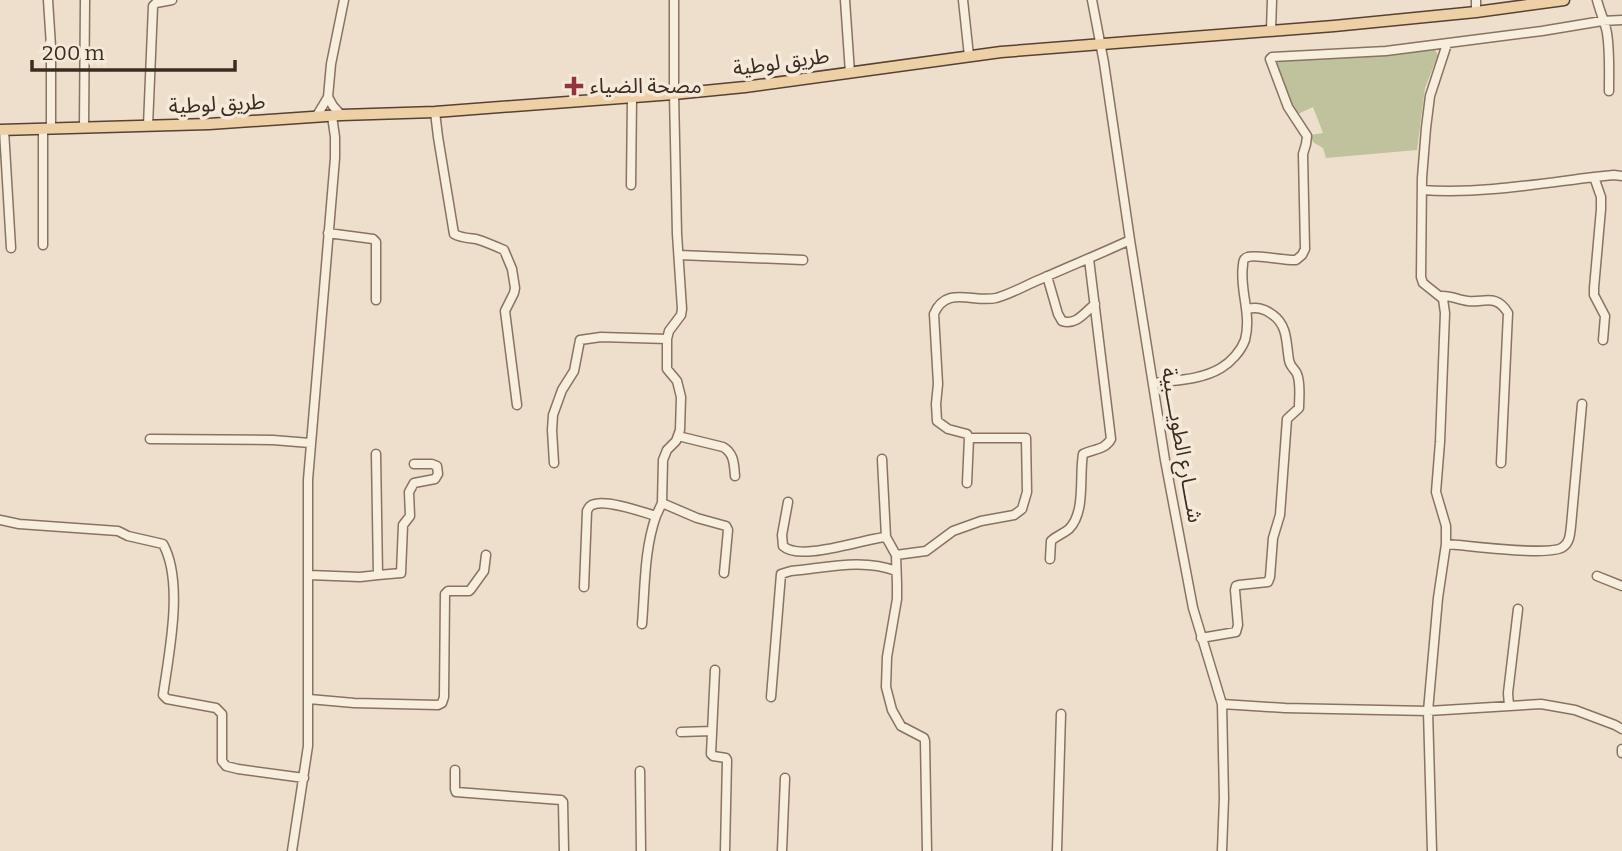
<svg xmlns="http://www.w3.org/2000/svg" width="1622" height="851" viewBox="0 0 1622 851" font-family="Bitter,'Noto Sans Arabic',serif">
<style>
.cemetery{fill:#c0c19d}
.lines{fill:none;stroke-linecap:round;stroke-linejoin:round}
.minor-casing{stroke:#897260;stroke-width:11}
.major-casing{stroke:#584133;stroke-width:13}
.minor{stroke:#f8eede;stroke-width:8}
.major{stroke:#edd0a6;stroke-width:10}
.poi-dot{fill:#95333d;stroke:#f5eada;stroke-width:2.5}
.labels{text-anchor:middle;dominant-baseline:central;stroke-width:7;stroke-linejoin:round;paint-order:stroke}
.street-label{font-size:21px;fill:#3b2c22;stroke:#f5eada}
.poi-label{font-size:21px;fill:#3b2c22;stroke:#f5eada;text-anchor:start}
</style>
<rect width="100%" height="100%" fill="#eddfcb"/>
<path class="cemetery" d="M 1435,50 L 1438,55 L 1425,88 L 1417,150 L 1326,158 L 1323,148 L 1313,142 L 1310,135 L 1323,133 L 1313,107 L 1296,115 L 1285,94 L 1272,59 L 1357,57 Z"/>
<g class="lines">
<g class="minor-casing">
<path id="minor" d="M 48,0 L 51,46 L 51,129
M 674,0 L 674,94 L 677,234 L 682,309 L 681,315 L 669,331 L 667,339 L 667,369 L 677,381 L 681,397 L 680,430 L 676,441 L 667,450 L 663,460 L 662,503 L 697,518 L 726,526 L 728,530 L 724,573
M 845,0 L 850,73
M 963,0 L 969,56
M 1092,0 L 1104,63 L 1130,240 L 1165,460 L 1193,608 L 1222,704 L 1224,798 L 1222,851
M 1476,0 L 1476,12
M 1597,0 C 1600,12 1605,22 1607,33 C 1610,52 1609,71 1609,91
M 1271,30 L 1272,0
M 328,97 L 333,106 L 341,115
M 435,112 L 438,137 L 454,234 C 461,238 468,238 476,239 C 486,242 495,246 504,250 L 512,269 L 515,288 L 514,293 L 505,311 L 517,405
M 316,117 L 328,97 L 331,64 L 344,0
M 148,126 L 153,6 L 156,3 L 172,0
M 84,128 L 85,0
M 43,129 L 43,245
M 4,130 L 11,248
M 1594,177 L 1614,175 L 1622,176
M 631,185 L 632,98
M 1422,190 C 1480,194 1537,184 1594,177 L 1601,197 L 1601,209 L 1594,288 L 1594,295 L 1605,316 L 1603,340
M 328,233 L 373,239 L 376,242 L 376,300
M 679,255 L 803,260
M 1047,276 L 1058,314 L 1062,321 C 1076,326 1085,312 1095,304
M 1440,296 C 1451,295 1458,300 1468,301 C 1484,303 1496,293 1508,313 L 1501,463
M 1154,383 C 1176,380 1201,380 1221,368 C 1231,362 1241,351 1245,340 C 1252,314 1239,289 1243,265 C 1243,260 1244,258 1248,257 C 1255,254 1286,261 1296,260 L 1302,255 L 1305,249 L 1303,154 L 1306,144 L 1307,136 L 1288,107 L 1270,59 L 1272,57 L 1386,51 L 1542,31 L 1602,21 L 1622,20
M 678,436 L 723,447 C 734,453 734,464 735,476
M 150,439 L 273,440 L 310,443
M 882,459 L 886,537 L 896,555 L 897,584 L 897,599 L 887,657 L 886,687 L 892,710 L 901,726 L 924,738 L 925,741 L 927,851
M 554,463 L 552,430 L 553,415 L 562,390 L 574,371 L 580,340 L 601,337 L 667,339
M 967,483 L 969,438 L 967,434 L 948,429 L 937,421 L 936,404 L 938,384 L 934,314 C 946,285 973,303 996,298 C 1011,294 1026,285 1041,279 C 1070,266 1100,254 1130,240
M 788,502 L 782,535 L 783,546 C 800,562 862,539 886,537
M 0,520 L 19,524 L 118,531 L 128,536 L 163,544 C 184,582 169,653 163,695 L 167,699 L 216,708 L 222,714 L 222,761 L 226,766 L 238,769 L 304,778
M 1446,544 C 1467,545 1550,557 1563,547 C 1570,542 1570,534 1571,526 L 1582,404
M 896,555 L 926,551 L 953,531 L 981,521 L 1014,515 L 1022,509 L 1027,492 L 1026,438 L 969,438
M 1050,559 L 1051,541 C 1056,536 1063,534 1069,529 C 1086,512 1079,476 1083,454 C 1093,449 1105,450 1111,439 L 1089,259
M 309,575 L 360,577 L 378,575 L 376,454
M 378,575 L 401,573 L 403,525 L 410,516 L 409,492 L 414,483 L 435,479 L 438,474 L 437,466 L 432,464 L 414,464
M 1597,576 L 1622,586
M 584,587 L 587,511 C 589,507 590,505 595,504 C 609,500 642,512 656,516 L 662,503
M 642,624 C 645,588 644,550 656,516
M 1201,638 L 1236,632 L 1238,625 L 1235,590 L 1236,586 L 1239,585 L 1268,582 L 1270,577 L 1273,538 L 1280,515 L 1287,419 L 1299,408 C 1299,398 1301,383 1297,374 C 1295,369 1290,367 1289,360 C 1286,343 1288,326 1273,315 C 1264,308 1257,307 1247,309
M 715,670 L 711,754 L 713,756 L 726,758 L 727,760 L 725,851
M 771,697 L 781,574 L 791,571 C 825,568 863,558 896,571
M 309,699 L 354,703 L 438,705 L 442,703 L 444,697 L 445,594 L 448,591 L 469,591 L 471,589 L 484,571 L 486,555
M 1222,704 L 1285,708 L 1428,711 L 1541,704 L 1575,710 L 1615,725 L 1622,729
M 1509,706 L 1508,693 L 1518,609
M 681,732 L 712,731
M 1622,749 L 1622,753
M 455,770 L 455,789 L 456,792 L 561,800 L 563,802 L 564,851
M 640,771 L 641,851
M 292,851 L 308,746 L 308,480 L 335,158 L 335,137 L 332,116
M 782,851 L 785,778
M 1057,851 L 1061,714
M 1432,851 L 1428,711 L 1438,598 L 1446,544 L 1446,526 L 1436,492 L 1440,442 L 1445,313 L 1443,299 L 1423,283 L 1421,277 L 1422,178 L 1426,128 L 1430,96 L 1447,44"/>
</g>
<g class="major-casing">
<path id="major" d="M 0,130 L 209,124 L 341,115 L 435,112 L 674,94 L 745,87 L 1001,52 L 1334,26 L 1476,12 L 1564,0"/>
</g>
<use href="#minor" class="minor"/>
<use href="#major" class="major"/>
</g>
<path class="poi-dot" d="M570.5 75.5h7v7h7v7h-7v7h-7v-7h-7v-7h7z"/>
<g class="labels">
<g class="street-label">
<text transform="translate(781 62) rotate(-8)">طريق لوطية</text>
<text transform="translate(217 104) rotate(-3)">طريق لوطية</text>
<text transform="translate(1182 445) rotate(80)">شــــارع الطويــــبية</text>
</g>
<g class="poi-label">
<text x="590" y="86">مصحة الضياء</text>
</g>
</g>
<path d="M32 60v10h203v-10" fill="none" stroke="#3b2c22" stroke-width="3.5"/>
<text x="42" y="60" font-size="21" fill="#3b2c22" stroke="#f5eada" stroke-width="5" paint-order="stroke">200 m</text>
</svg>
